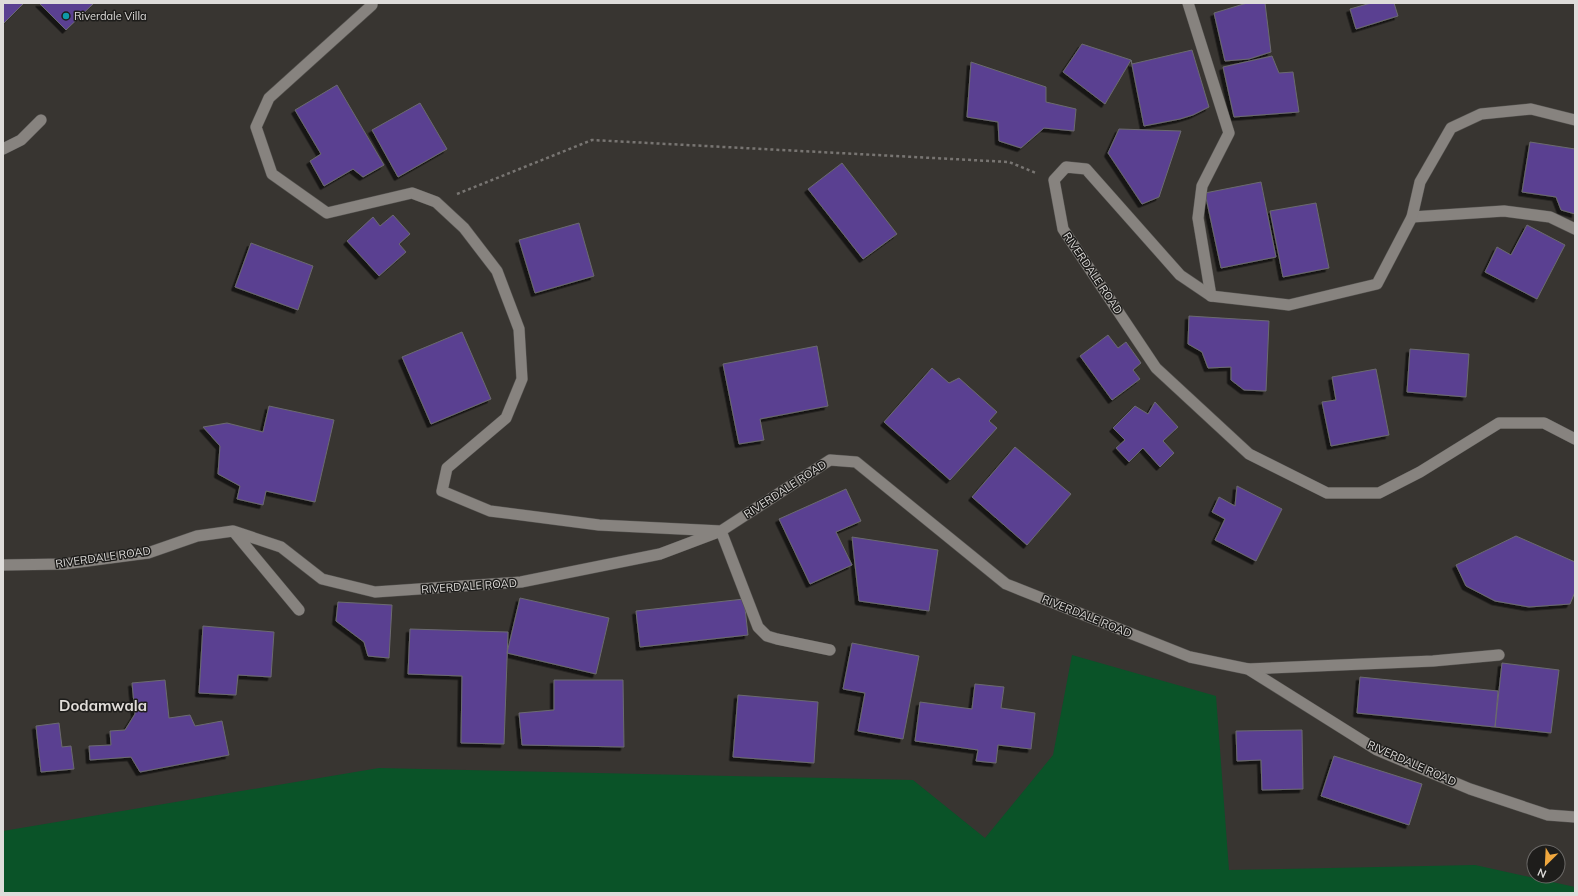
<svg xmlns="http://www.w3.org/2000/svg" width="1578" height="896" viewBox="0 0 1578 896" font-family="Mulish,sans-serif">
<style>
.green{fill:#0a5328}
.building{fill:#5a4191;stroke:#6b6a6f;filter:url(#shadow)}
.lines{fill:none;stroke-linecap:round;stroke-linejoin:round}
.service-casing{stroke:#54524f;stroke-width:12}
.minor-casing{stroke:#54524f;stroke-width:12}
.path{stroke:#787572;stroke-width:2.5;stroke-dasharray:3 3;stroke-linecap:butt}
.service{stroke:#87837f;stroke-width:11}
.minor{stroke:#87837f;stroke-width:11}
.culture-dot{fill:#0f9aa8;stroke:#1e1d1b;stroke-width:1.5}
.labels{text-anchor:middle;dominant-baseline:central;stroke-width:3;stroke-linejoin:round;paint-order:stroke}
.poi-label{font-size:11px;fill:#dedcda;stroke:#1e1d1b;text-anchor:start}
.street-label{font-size:11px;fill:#dedcda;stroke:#1e1d1b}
.district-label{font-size:15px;font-weight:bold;fill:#e0dcd8;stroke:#1e1d1b}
</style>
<defs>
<filter id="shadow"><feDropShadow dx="-3.5" dy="3.5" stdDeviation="0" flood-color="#0009"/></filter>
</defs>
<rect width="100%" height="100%" fill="#383531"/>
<path class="green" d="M 1072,655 L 1216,696 L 1229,870 L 1475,865 L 1575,887 L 1575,893 L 3,893 L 3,831 L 379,768 L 913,780 L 985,838 L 1053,755 Z"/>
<path class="building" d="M 3,3 L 24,3 L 3,24 Z
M 39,3 L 94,3 L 66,30 Z
M 1247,3 L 1265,3 L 1271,52 L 1249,59 L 1225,61 L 1214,13 Z
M 1371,3 L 1394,3 L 1398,16 L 1356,29 L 1350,9 Z
M 1082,44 L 1131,60 L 1105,104 L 1063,72 Z
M 1192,50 L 1209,107 L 1193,115 L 1180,119 L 1144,126 L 1131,60 L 1132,64 Z
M 1272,56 L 1279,73 L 1293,72 L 1299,112 L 1234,117 L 1223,67 Z
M 971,62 L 1046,87 L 1046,102 L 1076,109 L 1074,131 L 1044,128 L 1021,148 L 999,141 L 998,122 L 967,117 Z
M 337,85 L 384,165 L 363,177 L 353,169 L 324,186 L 310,161 L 321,154 L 295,110 Z
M 420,103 L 447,149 L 398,177 L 372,130 Z
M 1119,129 L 1181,131 L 1159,197 L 1142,204 L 1108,153 Z
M 1530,142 L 1575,149 L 1575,214 L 1561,210 L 1556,197 L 1522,192 Z
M 842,163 L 897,234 L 863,259 L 808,189 Z
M 1261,182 L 1276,257 L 1221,268 L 1205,193 Z
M 1316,203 L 1329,268 L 1283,277 L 1270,211 Z
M 393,215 L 410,234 L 399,244 L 406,252 L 379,276 L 347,241 L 373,217 L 380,226 Z
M 579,223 L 594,276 L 535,293 L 519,240 Z
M 1527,225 L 1565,245 L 1537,299 L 1485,272 L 1497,247 L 1511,255 Z
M 251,243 L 313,266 L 298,310 L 235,287 Z
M 1189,316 L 1269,321 L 1266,391 L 1244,390 L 1231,380 L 1231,367 L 1208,368 L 1202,352 L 1188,344 Z
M 462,332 L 491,399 L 431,424 L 402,357 Z
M 1108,335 L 1118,348 L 1126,342 L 1141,363 L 1133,370 L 1140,379 L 1112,400 L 1080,356 Z
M 817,346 L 828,406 L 760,419 L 764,440 L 739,444 L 723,364 Z
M 1410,349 L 1469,354 L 1466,397 L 1407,392 Z
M 932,368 L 949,383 L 959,378 L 997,412 L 989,421 L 997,428 L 950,480 L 884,422 Z
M 1376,369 L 1389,435 L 1331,446 L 1322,402 L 1336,400 L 1332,377 Z
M 1155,402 L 1178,427 L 1163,441 L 1174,453 L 1160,467 L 1143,448 L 1129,462 L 1116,448 L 1125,440 L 1113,428 L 1135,406 L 1148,414 Z
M 269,406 L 334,420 L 315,502 L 266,491 L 263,505 L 237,499 L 240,486 L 218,474 L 220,446 L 203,427 L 227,423 L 263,432 Z
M 1015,447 L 1071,494 L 1027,545 L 972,497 Z
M 1237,486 L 1282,509 L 1256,561 L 1215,540 L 1225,519 L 1212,512 L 1219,497 L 1235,506 Z
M 846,489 L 861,521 L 836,532 L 852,565 L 810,584 L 779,519 Z
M 1516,536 L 1575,562 L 1575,592 L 1570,604 L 1529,607 L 1495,601 L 1466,586 L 1456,565 Z
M 852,537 L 938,550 L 929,611 L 859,601 Z
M 520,598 L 609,618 L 596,674 L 507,653 Z
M 744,599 L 748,635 L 640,647 L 636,611 Z
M 338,602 L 392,605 L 389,658 L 368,656 L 364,642 L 336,621 Z
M 203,626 L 274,632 L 271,677 L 238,675 L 236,695 L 199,693 Z
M 410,629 L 508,632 L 504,744 L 461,743 L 462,676 L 408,674 Z
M 852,643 L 919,656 L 903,739 L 858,731 L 865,693 L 843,689 Z
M 1502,663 L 1559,670 L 1551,733 L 1495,727 Z
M 1360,677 L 1498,691 L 1495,727 L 1357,713 Z
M 165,680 L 169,718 L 190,715 L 195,726 L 222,721 L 229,755 L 140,772 L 131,757 L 90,760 L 89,746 L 111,745 L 110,731 L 125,730 L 135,714 L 132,683 Z
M 554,680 L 623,680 L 624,747 L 522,745 L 519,713 L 554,710 Z
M 975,684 L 1004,687 L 1001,708 L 1035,713 L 1031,749 L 998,745 L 996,763 L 976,761 L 978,750 L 915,741 L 920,702 L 972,709 Z
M 738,695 L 818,702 L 814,763 L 733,757 Z
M 59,723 L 62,747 L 71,746 L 74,769 L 41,772 L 36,726 Z
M 1302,730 L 1303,789 L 1262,790 L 1261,760 L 1237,761 L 1236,731 Z
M 1334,756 L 1422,784 L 1409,825 L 1321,796 Z"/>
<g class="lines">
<g class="service-casing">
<path id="service" d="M 1188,3 L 1229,133 L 1202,186 L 1198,218 L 1211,296
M 3,149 L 21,140 L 41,120
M 1412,217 L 1504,211 L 1550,217 L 1575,229
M 1248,669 L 1433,661 L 1499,655"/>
</g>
<g class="minor-casing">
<path id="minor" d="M 372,3 L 372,5 L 269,98 L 256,127 L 272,174 L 327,213 L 412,193 L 436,202 L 464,228 L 497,271 L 519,329 L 522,379 L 506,418 L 447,468 L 442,491 L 490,511 L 599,525 L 721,531 L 758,627 L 767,636 L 777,639 L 830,650
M 1575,120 L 1531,109 L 1481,114 L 1451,128 L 1420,182 L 1412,217 L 1377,284 L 1289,305 L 1211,296 L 1180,275 L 1086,169 L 1066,167 L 1054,180 L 1063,229 L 1156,368 L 1249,454 L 1327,493 L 1379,493 L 1420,472 L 1499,423 L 1544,423 L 1575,439
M 234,532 L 299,610
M 3,565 L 64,564 L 148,553 L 197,536 L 233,531 L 281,547 L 322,579 L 375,592 L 521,582 L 660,554 L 721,531 L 830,460 L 856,462 L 1006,584 L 1190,657 L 1248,669 L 1377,750 L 1470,789 L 1548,815 L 1575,817"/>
</g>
<path class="path" d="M 457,194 L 592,140 L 1009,162 L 1036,173"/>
<use href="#service" class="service"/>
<use href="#minor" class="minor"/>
</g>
<circle class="culture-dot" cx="66" cy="16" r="4"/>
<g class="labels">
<g class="poi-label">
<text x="74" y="16">Riverdale Villa</text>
</g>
<g class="street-label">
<text transform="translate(1093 273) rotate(56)">RIVERDALE ROAD</text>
<text transform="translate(785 489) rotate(-33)">RIVERDALE ROAD</text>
<text transform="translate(103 557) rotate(-8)">RIVERDALE ROAD</text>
<text transform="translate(469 586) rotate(-4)">RIVERDALE ROAD</text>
<text transform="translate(1087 616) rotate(22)">RIVERDALE ROAD</text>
<text transform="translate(1412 763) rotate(24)">RIVERDALE ROAD</text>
</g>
<g class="district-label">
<text x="103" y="705">Dodamwala</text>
</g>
</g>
<rect width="1578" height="896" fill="none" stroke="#dedcda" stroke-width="8"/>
<g transform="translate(1546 864) rotate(204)"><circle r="19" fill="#1e1d1b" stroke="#6b6967"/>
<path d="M0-3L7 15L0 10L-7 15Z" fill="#efa73e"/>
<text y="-6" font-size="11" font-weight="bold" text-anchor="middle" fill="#dedcda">N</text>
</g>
</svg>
